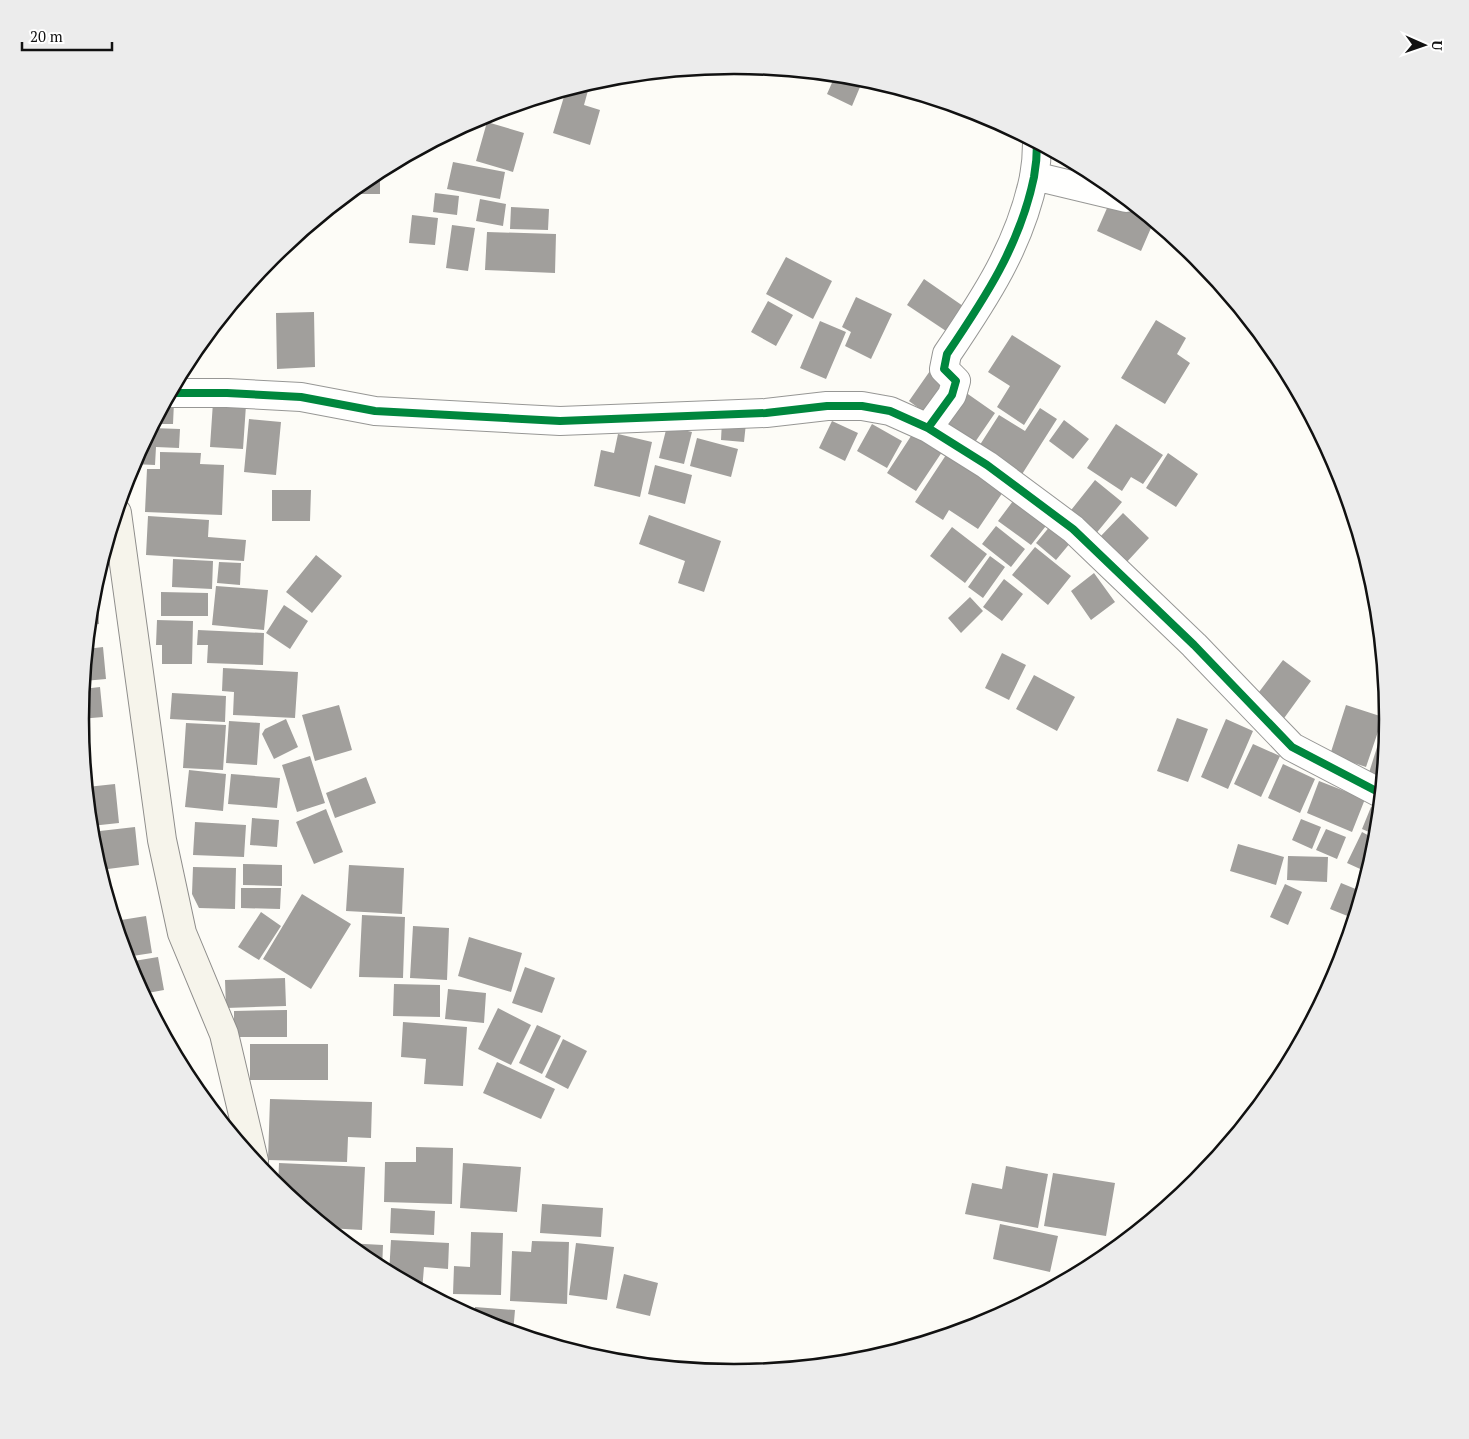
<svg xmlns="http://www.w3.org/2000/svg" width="1469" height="1439" viewBox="0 0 1469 1439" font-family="'PT Serif',serif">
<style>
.building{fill:#a19f9c}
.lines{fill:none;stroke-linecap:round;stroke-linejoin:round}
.minor-casing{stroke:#979795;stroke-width:30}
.secondary-casing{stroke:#8e8d8b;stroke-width:30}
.minor{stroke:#fffffe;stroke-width:28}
.secondary{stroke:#f6f4eb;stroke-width:28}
.cycleway-casing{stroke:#fff;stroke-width:11}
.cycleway{stroke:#00873e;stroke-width:8}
.rim{fill:none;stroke:#111;stroke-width:2.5}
</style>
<rect width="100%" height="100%" fill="#fdfcf7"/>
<path class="building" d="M 835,76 L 860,87 L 852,106 L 827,94 Z
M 844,76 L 862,78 L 877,82 L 874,90 Z
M 582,85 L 589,87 L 584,105 L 600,110 L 590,145 L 553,133 L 566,90 Z
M 487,122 L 524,133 L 513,172 L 476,161 Z
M 1048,149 L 1068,159 L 1047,158 Z
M 453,162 L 505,172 L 500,199 L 447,189 Z
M 380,170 L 380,194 L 348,194 L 371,175 Z
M 435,193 L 459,196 L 457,215 L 433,212 Z
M 480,199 L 506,204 L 503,226 L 476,221 Z
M 1111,199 L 1148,216 L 1154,221 L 1141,251 L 1097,231 Z
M 511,207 L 549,209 L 548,230 L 510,229 Z
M 412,215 L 438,218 L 435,245 L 409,243 Z
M 452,225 L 475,228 L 468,271 L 446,268 Z
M 487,232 L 556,234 L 555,273 L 485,270 Z
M 786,257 L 832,281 L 813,319 L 766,294 Z
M 924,279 L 963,306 L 946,331 L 907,305 Z
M 856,297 L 892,314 L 871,359 L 845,346 L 851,332 L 842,327 Z
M 768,301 L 793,315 L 776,346 L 751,332 Z
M 314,312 L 315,367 L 277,369 L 276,313 Z
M 1156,320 L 1186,338 L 1177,354 L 1190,363 L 1165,404 L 1121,378 Z
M 820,321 L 846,332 L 826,379 L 800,368 Z
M 1012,335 L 1061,366 L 1024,425 L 997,407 L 1010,386 L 988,372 Z
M 932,368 L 951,382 L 928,415 L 909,401 Z
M 965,392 L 995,413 L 971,448 L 941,427 Z
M 166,402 L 174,402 L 173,424 L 154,424 Z
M 213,402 L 246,405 L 243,449 L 210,447 Z
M 1040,408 L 1057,419 L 1019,479 L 976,451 L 999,415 L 1025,431 Z
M 249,419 L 281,422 L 276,475 L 244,472 Z
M 1064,420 L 1089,439 L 1073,459 L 1049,441 Z
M 722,421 L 746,423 L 744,442 L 721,440 Z
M 832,421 L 858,433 L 845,461 L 819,448 Z
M 872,424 L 902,441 L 887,468 L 857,451 Z
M 1116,424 L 1163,455 L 1143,484 L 1131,477 L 1122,491 L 1087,468 Z
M 667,426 L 692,432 L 684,464 L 659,458 Z
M 152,428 L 180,429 L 179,448 L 156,447 L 155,465 L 132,464 Z
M 913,433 L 942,452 L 916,491 L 887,473 Z
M 618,434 L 652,442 L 640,497 L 594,486 L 601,450 L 614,453 Z
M 697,438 L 738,449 L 731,477 L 690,466 Z
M 160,452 L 201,453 L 200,464 L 224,465 L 222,515 L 145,512 L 147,469 L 160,469 Z
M 1168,453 L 1198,474 L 1176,507 L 1146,488 Z
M 946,455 L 1003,492 L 978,529 L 949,510 L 943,520 L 915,502 Z
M 655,465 L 692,475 L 685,504 L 648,494 Z
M 1095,480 L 1122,502 L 1094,536 L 1068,514 Z
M 272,490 L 311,490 L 310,521 L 272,521 Z
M 1016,497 L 1049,522 L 1031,545 L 998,521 Z
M 1123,513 L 1149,538 L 1124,565 L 1098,539 Z
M 649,515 L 721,541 L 704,592 L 678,583 L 685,561 L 639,544 Z
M 148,516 L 209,520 L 208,537 L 246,540 L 244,561 L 146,555 Z
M 1051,525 L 1071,542 L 1056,560 L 1036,543 Z
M 996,526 L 1025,549 L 1011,567 L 982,544 Z
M 952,527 L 987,554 L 965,583 L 930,556 Z
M 1035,547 L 1071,576 L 1048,605 L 1012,575 Z
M 316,555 L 342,576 L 312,613 L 286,592 Z
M 990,556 L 1005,567 L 983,598 L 968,587 Z
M 173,559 L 213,561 L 212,589 L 172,587 Z
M 219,562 L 241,563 L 240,585 L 217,583 Z
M 1094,573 L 1115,602 L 1091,620 L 1071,591 Z
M 1004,579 L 1023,594 L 1002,621 L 983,607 Z
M 95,585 L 97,585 L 99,624 L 89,625 L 93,592 Z
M 216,586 L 268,590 L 264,630 L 212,625 Z
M 161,592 L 208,593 L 208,616 L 161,616 Z
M 970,597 L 983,611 L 961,633 L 948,618 Z
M 284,605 L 308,621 L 290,649 L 266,633 Z
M 157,620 L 193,621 L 192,664 L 162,664 L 162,645 L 156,645 Z
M 198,630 L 264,633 L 263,665 L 207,663 L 208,645 L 197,645 Z
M 103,647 L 106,679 L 84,681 L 87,649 Z
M 1002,653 L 1026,665 L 1009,700 L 985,688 Z
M 1283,660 L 1311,681 L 1282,721 L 1253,700 Z
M 223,668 L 298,672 L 295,718 L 233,715 L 234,692 L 222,691 Z
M 1034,675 L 1075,697 L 1057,731 L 1016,709 Z
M 100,687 L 103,717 L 80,719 L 83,689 Z
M 172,693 L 226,696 L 225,722 L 170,719 Z
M 339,705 L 352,750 L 315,761 L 302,715 Z
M 1346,705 L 1383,717 L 1366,767 L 1330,755 Z
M 1388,712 L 1389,720 L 1383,781 L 1368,776 Z
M 1177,718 L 1208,729 L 1188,782 L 1157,771 Z
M 286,719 L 298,747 L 274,759 L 262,734 L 265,729 Z
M 1226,719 L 1253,731 L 1228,789 L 1201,777 Z
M 229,721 L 260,723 L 257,765 L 226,763 Z
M 186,723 L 226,725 L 223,770 L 183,768 Z
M 1253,744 L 1280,756 L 1261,797 L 1234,784 Z
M 310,756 L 325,803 L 297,812 L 282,765 Z
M 1283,764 L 1315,779 L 1300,813 L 1268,798 Z
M 189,770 L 226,774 L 223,811 L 185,807 Z
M 231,774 L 280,778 L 277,808 L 228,804 Z
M 366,777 L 376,803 L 335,818 L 326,793 Z
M 1319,781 L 1365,799 L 1352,832 L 1307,813 Z
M 115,784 L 119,823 L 91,826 L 87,787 Z
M 1371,807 L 1380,810 L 1378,836 L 1362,829 Z
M 326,809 L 343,852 L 314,864 L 296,822 Z
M 252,818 L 279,820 L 277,847 L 250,845 Z
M 1301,819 L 1321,827 L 1312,849 L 1292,840 Z
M 195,822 L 246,825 L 244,857 L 193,855 Z
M 135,827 L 139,865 L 100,870 L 93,847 L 91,832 Z
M 1326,829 L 1346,837 L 1337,859 L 1316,850 Z
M 1362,832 L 1377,840 L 1376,847 L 1369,873 L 1347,863 Z
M 1238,844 L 1284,857 L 1276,885 L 1230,871 Z
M 1288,856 L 1328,857 L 1327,882 L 1287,880 Z
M 243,864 L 282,865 L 282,886 L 243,885 Z
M 349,865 L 404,868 L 402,914 L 346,911 Z
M 193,867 L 236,868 L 235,909 L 199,908 L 192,894 Z
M 1341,883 L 1363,892 L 1355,919 L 1330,909 Z
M 1285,884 L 1302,892 L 1288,925 L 1270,917 Z
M 241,888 L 281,888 L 280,909 L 241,908 Z
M 302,894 L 351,924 L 311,989 L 263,959 Z
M 261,912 L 281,926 L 259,960 L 238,947 Z
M 362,915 L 405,917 L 403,978 L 359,977 Z
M 146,916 L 152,953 L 126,957 L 115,921 Z
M 413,926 L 449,928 L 447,980 L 410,978 Z
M 469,937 L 522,953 L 511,992 L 458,976 Z
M 158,957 L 164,990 L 142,994 L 130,970 L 128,962 Z
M 525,967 L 555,978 L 542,1013 L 512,1003 Z
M 285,978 L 286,1006 L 226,1008 L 225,980 Z
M 394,984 L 440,985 L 440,1017 L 393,1016 Z
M 448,989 L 486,993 L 484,1023 L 445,1019 Z
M 145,998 L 149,998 L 151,1009 Z
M 498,1008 L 531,1025 L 511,1065 L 478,1049 Z
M 287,1010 L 287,1037 L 234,1037 L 234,1011 Z
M 403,1022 L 467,1027 L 463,1086 L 424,1084 L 426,1059 L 401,1057 Z
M 537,1025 L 561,1036 L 542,1074 L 519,1063 Z
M 563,1039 L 587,1051 L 568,1089 L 545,1077 Z
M 250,1044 L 328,1044 L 328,1080 L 250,1080 Z
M 497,1062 L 555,1089 L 541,1119 L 483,1093 Z
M 270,1099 L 372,1102 L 371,1138 L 348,1137 L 347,1162 L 268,1160 Z
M 416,1147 L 453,1148 L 452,1204 L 384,1202 L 385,1162 L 416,1162 Z
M 279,1163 L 365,1167 L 362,1230 L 328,1228 L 278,1188 Z
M 463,1163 L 521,1167 L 517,1212 L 460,1208 Z
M 1006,1166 L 1048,1174 L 1038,1228 L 965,1214 L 972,1183 L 1002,1189 Z
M 1053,1173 L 1115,1183 L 1106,1236 L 1044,1226 Z
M 542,1204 L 603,1208 L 601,1237 L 540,1233 Z
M 391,1208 L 435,1211 L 434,1235 L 390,1233 Z
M 1000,1224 L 1058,1236 L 1050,1272 L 993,1259 Z
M 471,1232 L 503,1233 L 501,1295 L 453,1294 L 454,1266 L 470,1267 Z
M 391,1240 L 449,1243 L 448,1269 L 424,1267 L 422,1291 L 389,1274 Z
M 532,1241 L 569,1242 L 567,1304 L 510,1301 L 512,1251 L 531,1252 Z
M 346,1243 L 383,1245 L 382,1270 L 371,1264 Z
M 576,1243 L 614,1247 L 607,1300 L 569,1295 Z
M 624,1274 L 658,1283 L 650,1316 L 616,1308 Z
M 448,1305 L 471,1307 L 470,1317 Z
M 475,1307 L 515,1310 L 513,1333 L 484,1324 L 474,1319 Z"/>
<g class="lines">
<g class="minor-casing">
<path id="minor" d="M 1034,176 L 1126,198
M 170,393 L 227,393 L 301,397 L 375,411 L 560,421 L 766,413 L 827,406 L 862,406 L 890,411 L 928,428 L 987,465 L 1073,529 L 1194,645 L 1292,747 L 1382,794
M 928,428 L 952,395 L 956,381 L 944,369 L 947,354 C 985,298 1020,245 1034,177 C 1036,166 1037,154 1037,143"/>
</g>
<g class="secondary-casing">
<path id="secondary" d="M 117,513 L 162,840 L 182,933 L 224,1034 L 254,1161"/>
</g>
<use href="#minor" class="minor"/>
<use href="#secondary" class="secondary"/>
<g class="cycleway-casing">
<path id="cycleway" d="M 170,393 L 227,393 L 301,397 L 375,411 L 560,421 L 766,413 L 827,406 L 862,406 L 890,411 L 928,428 L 987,465 L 1073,529 L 1194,645 L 1292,747 L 1382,794
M 928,428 L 952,395 L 956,381 L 944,369 L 947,354 C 985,298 1020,245 1034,177 C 1036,166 1037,154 1037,143"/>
</g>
<use href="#cycleway" class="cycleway"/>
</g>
<path d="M0 0H1469V1439H0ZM89 719a645 645 0 1 1 1290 0a645 645 0 1 1-1290 0Z" fill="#ececec" fill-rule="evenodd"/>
<path class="rim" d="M89 719a645 645 0 1 1 1290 0a645 645 0 1 1-1290 0Z"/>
<g transform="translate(1424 45) rotate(92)" stroke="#ffffff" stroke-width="4" paint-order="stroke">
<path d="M0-4L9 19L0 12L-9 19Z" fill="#111111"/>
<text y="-8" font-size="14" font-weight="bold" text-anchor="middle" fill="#111111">U</text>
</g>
<path d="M22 42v8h90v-8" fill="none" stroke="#111111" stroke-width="2.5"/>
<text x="30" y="42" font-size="15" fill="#111111" stroke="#ffffff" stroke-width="4" paint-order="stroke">20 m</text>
</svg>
